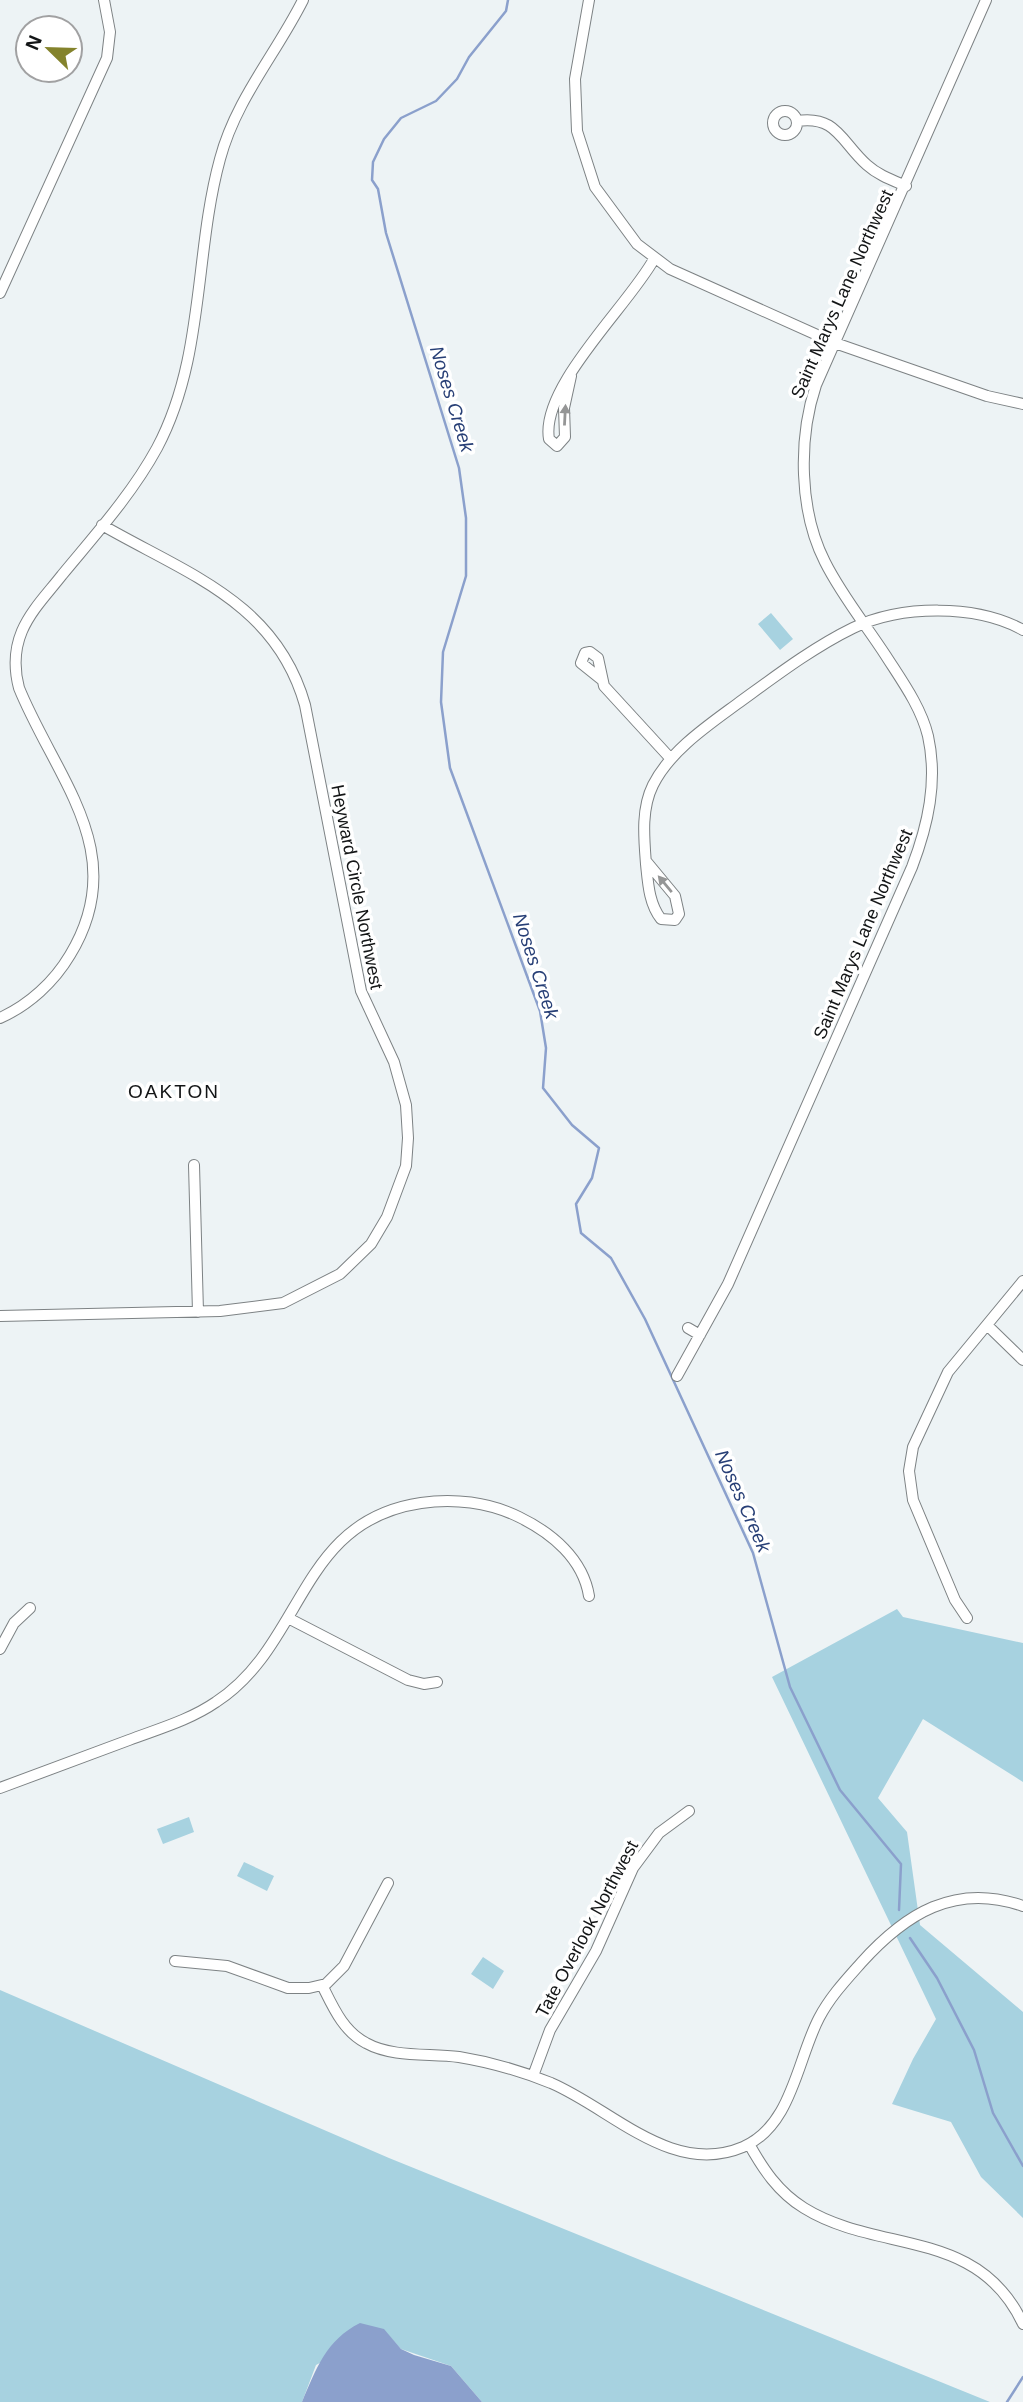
<svg xmlns="http://www.w3.org/2000/svg" width="1023" height="2402" viewBox="0 0 1023 2402" font-family="Helvetica,sans-serif">
<style>
.green{fill:#a7d2e0}
.water{fill:#8ba0cc}
.lines{fill:none;stroke-linecap:round;stroke-linejoin:round}
.stream{stroke:#8ba0cc;stroke-width:2.5}
.minor-casing{stroke:#7d8284;stroke-width:12}
.minor{stroke:#fff;stroke-width:10}
.oneway{fill:#959696}
.labels{text-anchor:middle;dominant-baseline:central;stroke-width:7;stroke-linejoin:round;paint-order:stroke}
.street-label{font-size:18px;fill:#131516;stroke:#fff}
.water-label{font-size:19px;font-style:italic;fill:#273f76;stroke:#fff}
.neighbourhood-label{font-size:19px;letter-spacing:2px;fill:#131516;stroke:#fff}
</style>
<rect width="100%" height="100%" fill="#edf3f5"/>
<path class="green" d="M 771,613 L 793,639 L 780,650 L 758,624 Z
M 897,1609 L 903,1617 L 1023,1643 L 1023,1782 L 923,1719 L 878,1798 L 907,1832 L 920,1925 L 1023,2012 L 1023,2218 L 981,2177 L 951,2122 L 892,2104 L 913,2059 L 936,2019 L 772,1677 Z
M 189,1817 L 194,1832 L 163,1844 L 157,1829 Z
M 244,1862 L 274,1876 L 267,1891 L 237,1876 Z
M 483,1957 L 504,1971 L 493,1989 L 471,1974 Z
M 0,1990 L 389,2158 L 990,2402 L 482,2402 L 451,2366 L 401,2349 L 383,2329 L 316,2365 L 302,2402 L 0,2402 Z"/>
<path class="water" d="M 360,2323 L 384,2329 L 401,2349 L 414,2355 L 451,2366 L 482,2402 L 302,2402 C 316,2369 326,2340 360,2323 Z"/>
<g class="lines">
<path class="stream" d="M 508,0 L 506,11 L 469,57 L 457,79 L 436,101 L 401,118 L 384,139 L 373,162 L 372,180 L 378,189 L 386,233 L 459,468 L 466,518 L 466,576 L 443,652 L 441,702 L 450,768 L 540,1011 L 546,1048 L 543,1088 L 572,1125 L 599,1148 L 592,1178 L 576,1204 L 581,1233 L 611,1258 L 645,1319 L 753,1553 L 790,1687 L 840,1790 L 901,1864 L 899,1910
M 910,1938 L 937,1978 L 974,2050 L 993,2113 L 1023,2166
M 1007,2402 L 1023,2377"/>
<g class="minor-casing">
<path id="minor" d="M 589,0 L 575,79 L 577,131 L 595,187 L 637,244 L 670,269 L 835,343 L 987,396 L 1023,404
M773 123a12 12 0 1 1 24 0a12 12 0 1 1-24 0Z
M 797,121 C 837,115 841,142 867,165 C 878,175 892,180 906,186
M 0,293 L 107,58 L 110,32 L 104,0
M 571,376 L 564,408 L 565,437 L 557,446 L 549,439 C 540,387 629,305 654,259
M 601,679 L 581,663 L 585,653 L 590,652 L 598,658 L 604,686 L 671,759
M 646,861 L 675,896 L 679,914 L 675,920 L 661,919 C 649,904 648,883 646,864 C 644,838 641,809 653,785 C 670,751 707,726 737,704 C 773,678 812,648 853,628 C 901,605 976,604 1023,630
M 0,1018 C 29,1005 54,982 70,955 C 132,853 56,779 19,688 C 14,669 14,650 22,631 C 31,610 48,593 62,575 C 95,535 132,494 157,448 C 205,358 194,254 220,159 C 236,99 276,54 303,0
M 194,1165 L 198,1312
M 0,1316 L 220,1311 L 283,1303 L 340,1274 L 371,1244 L 387,1217 L 406,1166 L 408,1138 L 406,1105 L 394,1062 L 361,991 L 305,705 C 276,602 187,574 102,525
M 987,1325 L 1023,1360
M 688,1328 L 700,1335
M 677,1376 L 728,1284 L 912,867 C 928,825 938,781 928,736 C 921,707 902,681 886,656 C 866,625 842,596 825,562 C 799,511 798,439 816,385 L 986,0
M 288,1618 L 408,1680 L 424,1684 L 437,1682
M 967,1618 L 955,1600 L 913,1500 L 909,1471 L 913,1447 L 948,1372 L 1023,1281
M 0,1649 L 14,1623 L 30,1608
M 0,1788 C 43,1772 86,1756 129,1740 C 158,1729 190,1720 216,1702 C 305,1644 298,1521 421,1503 C 453,1498 489,1502 519,1517 C 552,1533 583,1559 589,1596
M 175,1961 L 227,1966 L 288,1988 L 309,1988 L 326,1984 L 344,1966 L 388,1883
M 322,1985 C 333,2007 343,2031 366,2043 C 393,2058 429,2053 459,2057 C 490,2062 521,2071 551,2083 C 612,2109 672,2177 743,2147 C 792,2126 797,2060 819,2018 C 830,1997 845,1981 861,1963 C 905,1914 955,1882 1023,1906
M 533,2076 L 550,2030 L 596,1951 L 633,1868 L 659,1833 L 689,1811
M 749,2144 C 763,2169 778,2192 804,2208 C 878,2254 978,2227 1023,2324"/>
</g>
<use href="#minor" class="minor"/>
</g>
<defs><path id="oneway-solid" d="M-6-.8H1V-3.2L6.5 0L1 3.2V.8H-6Z" transform="scale(1.75)"/></defs>
<g class="oneway">
<use href="#oneway-solid" transform="translate(565 415) rotate(-87)"/>
<use href="#oneway-solid" transform="translate(665 884) rotate(-130)"/>
</g>
<g class="labels">
<g class="street-label">
<text transform="translate(842 294) rotate(-66)">Saint Marys Lane Northwest</text>
<text transform="translate(357 887) rotate(79)">Heyward Circle Northwest</text>
<text transform="translate(863 934) rotate(-67)">Saint Marys Lane Northwest</text>
<text transform="translate(587 1929) rotate(-62)">Tate Overlook Northwest</text>
</g>
<g class="water-label">
<text transform="translate(452 399) rotate(73)">Noses Creek</text>
<text transform="translate(536 966) rotate(72)">Noses Creek</text>
<text transform="translate(743 1501) rotate(66)">Noses Creek</text>
</g>
<g class="neighbourhood-label">
<text x="174" y="1091">OAKTON</text>
</g>
</g>
<g transform="translate(49 49) rotate(293)"><circle r="33" fill="#ffffff" stroke="#a1a1a2" stroke-width="2"/>
<path d="M0-5L12 26L0 18L-12 26Z" fill="#84832c"/>
<text y="-10" font-size="19" font-weight="bold" text-anchor="middle" fill="#131516">N</text>
</g>
</svg>
